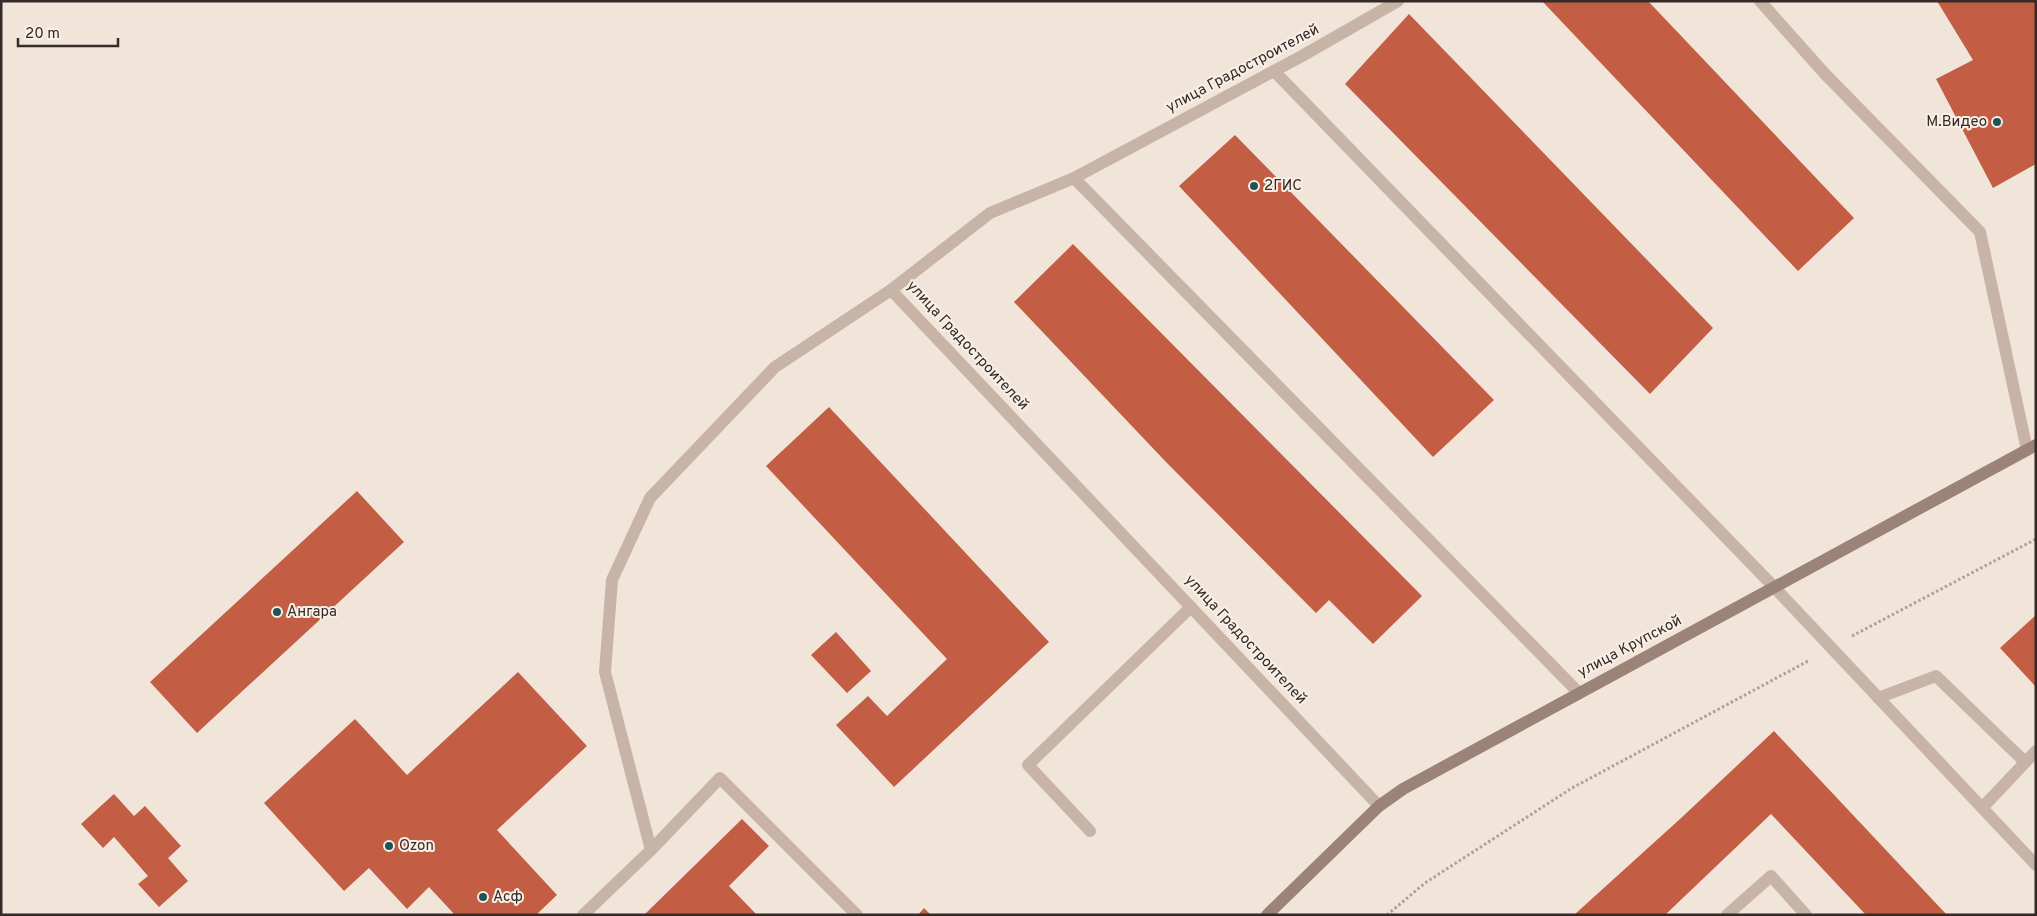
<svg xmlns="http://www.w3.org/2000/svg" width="2037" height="916" viewBox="0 0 2037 916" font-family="Overpass,sans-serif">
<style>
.building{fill:#c35e45}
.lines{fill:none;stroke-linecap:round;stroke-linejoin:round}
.path{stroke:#b49e90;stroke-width:3;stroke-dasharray:2.5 2.5;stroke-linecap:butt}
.lane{stroke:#c8b4a6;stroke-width:12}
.street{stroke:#c8b4a6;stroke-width:12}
.secondary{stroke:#9c8378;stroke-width:12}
.poi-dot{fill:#1d5455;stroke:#f9efe6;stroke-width:2}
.labels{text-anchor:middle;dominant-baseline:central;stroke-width:4;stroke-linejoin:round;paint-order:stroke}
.street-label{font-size:15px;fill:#342a27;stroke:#f9efe6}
.poi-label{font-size:15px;fill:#342a27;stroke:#f9efe6;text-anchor:start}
</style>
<rect width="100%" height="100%" fill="#f1e5da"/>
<path class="building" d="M 1542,1 L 1648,1 L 1854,218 L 1798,271 Z
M 1937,1 L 2036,1 L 2036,164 L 1993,188 L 1936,79 L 1973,60 Z
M 1409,14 L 1713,328 L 1650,394 L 1345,84 Z
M 1235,135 L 1494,400 L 1433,457 L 1179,186 Z
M 1073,244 L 1422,596 L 1373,644 L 1329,600 L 1316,613 L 1166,462 L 1014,302 Z
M 829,407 L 1049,642 L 894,787 L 836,725 L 868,696 L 887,716 L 947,659 L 766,466 Z
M 357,491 L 404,542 L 197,733 L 150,682 Z
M 2036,615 L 2036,687 L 2000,648 Z
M 836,632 L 871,671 L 847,693 L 811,655 Z
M 518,672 L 587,746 L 497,830 L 557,895 L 536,915 L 455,915 L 429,887 L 407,909 L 369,868 L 344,891 L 264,803 L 355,719 L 407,775 Z
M 1774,731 L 1947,915 L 1866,915 L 1771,814 L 1665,915 L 1574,915 L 1680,819 Z
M 114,794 L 134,816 L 145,806 L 181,846 L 168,858 L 188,881 L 159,907 L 138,884 L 148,876 L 114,837 L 103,848 L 81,824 Z
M 742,819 L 769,846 L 729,886 L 757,915 L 644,915 Z
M 924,908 L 931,915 L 918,915 Z"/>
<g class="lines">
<path class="path" d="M 1852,636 L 2036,539
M 1387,915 L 1425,883 L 1572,788 L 1810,660"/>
<path class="lane" d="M 1274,71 L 1774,587 L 2036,865
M 1074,178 L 1579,693
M 1878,698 L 1936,676 L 2025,762
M 1982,808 L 2036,751
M 1090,831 L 1028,765 L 1191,607
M 651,850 L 720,778 L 857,915
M 583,915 L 651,850 L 605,672 L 612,580 L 650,498 L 775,367 L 891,290
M 1727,915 L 1771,876 L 1806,915"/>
<path class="street" d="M 1760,1 L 1825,74 L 1980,232 L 2027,450
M 1379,806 L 891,290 L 990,213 L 1074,178 L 1302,56 L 1398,1"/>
<path class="secondary" d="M 1267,915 L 1379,806 L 1403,789 L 2036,445"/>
</g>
<g class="poi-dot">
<circle cx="1997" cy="122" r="5"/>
<circle cx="1254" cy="186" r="5"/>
<circle cx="277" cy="612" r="5"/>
<circle cx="389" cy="846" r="5"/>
<circle cx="483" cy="897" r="5"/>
</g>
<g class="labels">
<g class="street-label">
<text transform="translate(1243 69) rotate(-28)">улица Градостроителей</text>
<text transform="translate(967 346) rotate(47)">улица Градостроителей</text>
<text transform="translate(1245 640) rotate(47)">улица Градостроителей</text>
<text transform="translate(1630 647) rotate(-28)">улица Крупской</text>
</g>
<g class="poi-label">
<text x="1987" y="122" text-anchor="end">М.Видео</text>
<text x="1264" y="186">2ГИС</text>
<text x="287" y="612">Ангара</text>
<text x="399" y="846">Ozon</text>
<text x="493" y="897">Асф</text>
</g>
</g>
<rect width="2037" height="916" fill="none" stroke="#342a27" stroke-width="5"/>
<path d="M18 38v8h100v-8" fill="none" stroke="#342a27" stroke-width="2.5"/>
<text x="25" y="38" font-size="15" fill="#342a27" stroke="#f9efe6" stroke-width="4" paint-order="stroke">20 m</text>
</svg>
